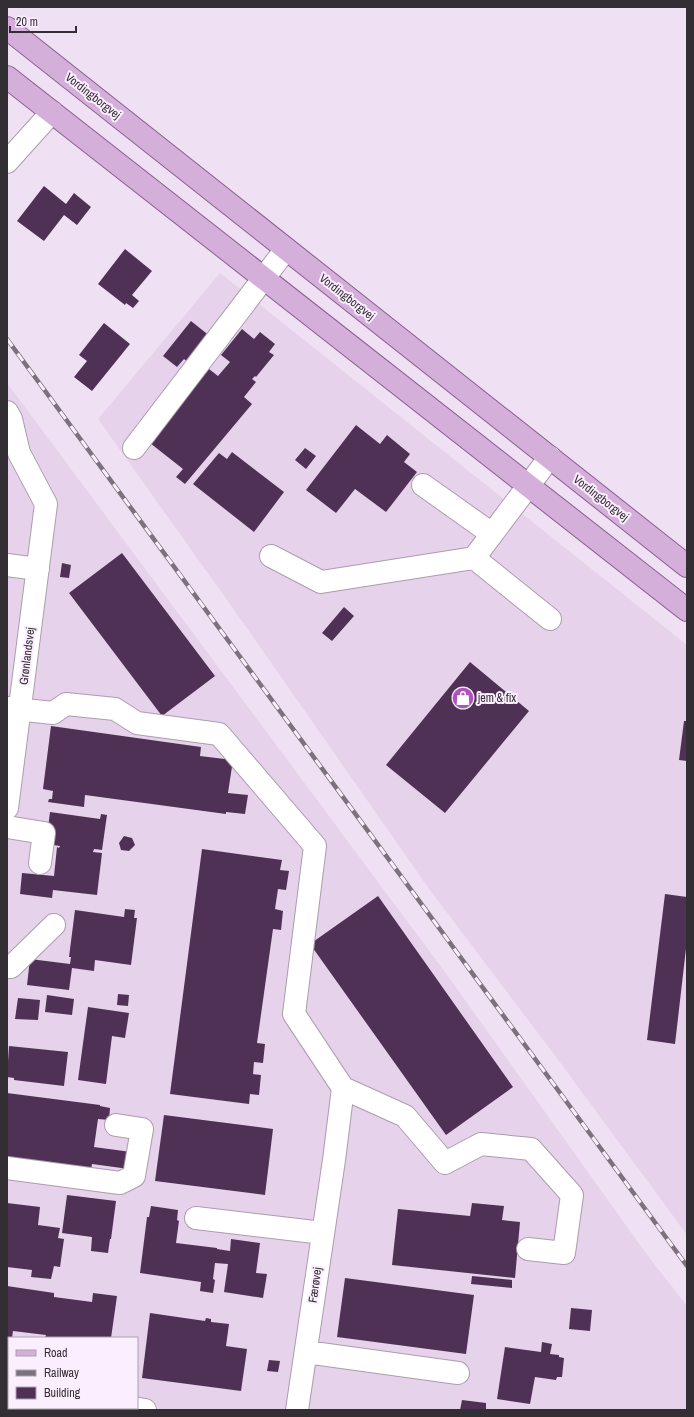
<svg xmlns="http://www.w3.org/2000/svg" width="694" height="1417" viewBox="0 0 694 1417" font-family="'Archivo Narrow',sans-serif">
<style>
.built{fill:#e7d2eb;fill-rule:evenodd}
.building{fill:#503156}
.lines{fill:none;stroke-linecap:round;stroke-linejoin:round}
.minor-casing{stroke:#ac9cae;stroke-width:24}
.major-casing{stroke:#895e90;stroke-width:24}
.minor{stroke:#fff;stroke-width:22}
.major{stroke:#d4afda;stroke-width:22}
.rail-casing{stroke:#7c727e;stroke-width:4.5}
.rail{stroke:#fbeefe;stroke-width:3;stroke-dasharray:9;stroke-linecap:butt}
.labels{text-anchor:middle;dominant-baseline:central;stroke-width:4;stroke-linejoin:round;paint-order:stroke}
.street-label{font-size:12px;fill:#332d34;stroke:#fbeefe}
.poi-label{font-size:12px;fill:#332d34;stroke:#fbeefe;text-anchor:start}
</style>
<rect width="100%" height="100%" fill="#f0e0f3"/>
<path class="built" d="M 220,273 L 687,645 L 687,1235 L 562,1065 L 427,886 L 237,614 L 98,419 Z
M 7,383 L 445,972 L 645,1252 L 687,1306 L 687,1410 L 7,1410 ZM 9,1338 L 137,1338 L 137,1408 L 9,1408 Z"/>
<path class="building" d="M 44,186 L 66,204 L 74,193 L 91,207 L 77,225 L 64,215 L 44,241 L 17,221 Z
M 125,249 L 152,271 L 132,295 L 139,301 L 133,308 L 126,303 L 125,305 L 98,284 Z
M 191,321 L 211,337 L 190,364 L 184,359 L 177,367 L 163,356 Z
M 104,323 L 130,344 L 92,391 L 74,377 L 87,361 L 79,355 Z
M 242,329 L 254,339 L 260,332 L 275,344 L 269,352 L 274,355 L 256,377 L 255,376 L 252,379 L 256,382 L 244,397 L 252,404 L 185,484 L 176,477 L 183,469 L 150,443 L 209,369 L 218,376 L 230,362 L 221,355 Z
M 356,425 L 380,444 L 387,435 L 410,454 L 404,462 L 417,472 L 386,512 L 355,489 L 336,513 L 306,490 Z
M 305,448 L 316,456 L 306,469 L 295,460 Z
M 232,452 L 284,492 L 254,532 L 193,484 L 219,453 L 227,459 Z
M 122,553 L 215,676 L 162,716 L 69,593 Z
M 62,563 L 71,565 L 69,578 L 60,577 Z
M 344,607 L 354,616 L 332,641 L 322,633 Z
M 470,662 L 529,711 L 445,813 L 386,765 Z
M 684,721 L 687,721 L 687,761 L 679,760 Z
M 51,726 L 201,747 L 200,756 L 233,760 L 228,793 L 248,795 L 245,814 L 226,812 L 226,814 L 85,795 L 84,807 L 48,802 L 49,799 L 52,799 L 53,791 L 43,789 Z
M 50,812 L 100,819 L 101,814 L 107,815 L 102,850 L 94,849 L 93,852 L 102,853 L 97,895 L 53,890 L 52,898 L 20,894 L 22,873 L 54,876 L 57,847 L 59,848 L 60,846 L 46,844 Z
M 124,836 L 132,838 L 135,845 L 129,851 L 121,850 L 119,843 Z
M 202,849 L 282,860 L 280,870 L 289,871 L 286,890 L 278,889 L 275,909 L 283,911 L 281,930 L 273,929 L 257,1043 L 265,1044 L 263,1063 L 254,1062 L 253,1074 L 261,1075 L 259,1095 L 250,1094 L 249,1104 L 170,1094 Z
M 665,894 L 687,897 L 687,940 L 675,1044 L 647,1040 Z
M 378,896 L 513,1087 L 446,1135 L 310,944 Z
M 125,909 L 135,910 L 134,918 L 137,918 L 131,965 L 95,960 L 94,971 L 72,968 L 69,990 L 27,985 L 30,959 L 70,964 L 71,957 L 69,957 L 75,910 L 124,917 Z
M 118,994 L 129,995 L 128,1006 L 117,1005 Z
M 47,995 L 74,999 L 72,1015 L 45,1012 Z
M 18,998 L 40,1000 L 38,1020 L 15,1019 Z
M 88,1007 L 129,1013 L 125,1038 L 112,1036 L 106,1084 L 78,1080 Z
M 9,1046 L 68,1052 L 64,1086 L 14,1080 L 14,1078 L 7,1077 Z
M 7,1093 L 100,1105 L 100,1106 L 110,1108 L 109,1120 L 98,1119 L 94,1147 L 131,1152 L 129,1169 L 92,1164 L 91,1170 L 7,1159 Z
M 164,1115 L 273,1129 L 265,1195 L 155,1181 Z
M 67,1195 L 116,1201 L 111,1239 L 110,1239 L 108,1253 L 91,1251 L 92,1237 L 62,1233 Z
M 7,1203 L 40,1207 L 38,1225 L 60,1228 L 58,1238 L 64,1239 L 60,1267 L 54,1266 L 51,1279 L 31,1277 L 32,1270 L 7,1267 Z
M 472,1203 L 504,1206 L 502,1220 L 520,1222 L 515,1278 L 392,1265 L 398,1209 L 470,1216 Z
M 151,1206 L 178,1210 L 177,1220 L 179,1221 L 176,1243 L 217,1248 L 217,1249 L 230,1251 L 231,1239 L 260,1243 L 256,1273 L 267,1274 L 263,1298 L 224,1292 L 228,1264 L 215,1263 L 213,1279 L 215,1280 L 213,1293 L 200,1291 L 201,1282 L 140,1273 L 147,1217 L 149,1217 Z
M 472,1276 L 512,1280 L 512,1288 L 471,1284 Z
M 345,1278 L 474,1295 L 466,1354 L 337,1337 Z
M 7,1286 L 54,1293 L 54,1297 L 92,1302 L 93,1293 L 117,1296 L 111,1338 L 45,1338 L 46,1335 L 13,1331 L 12,1338 L 9,1338 L 9,1343 L 7,1342 Z
M 571,1308 L 592,1310 L 590,1331 L 569,1329 Z
M 150,1313 L 205,1321 L 206,1318 L 211,1319 L 211,1322 L 229,1324 L 226,1346 L 247,1349 L 241,1391 L 142,1378 Z
M 542,1342 L 552,1344 L 550,1354 L 559,1355 L 559,1357 L 564,1358 L 562,1377 L 557,1377 L 556,1380 L 535,1377 L 530,1404 L 497,1399 L 505,1347 L 541,1352 Z
M 269,1360 L 280,1361 L 278,1372 L 267,1371 Z
M 462,1400 L 486,1403 L 486,1410 L 460,1410 Z"/>
<g class="lines">
<g class="minor-casing">
<path id="minor" d="M 7,162 L 52,112
M 7,412 L 11,419 L 19,453 L 46,504 L 7,808
M 134,448 L 286,249
M 423,485 L 492,534
M 271,556 L 321,582 L 474,558 L 550,457
M 474,558 L 550,619
M 7,565 L 38,569
M 7,708 L 53,713 L 66,704 L 115,709 L 137,723 L 219,734 L 315,846 L 294,1014 L 343,1088 L 334,1160 L 297,1410
M 7,827 L 44,833 L 40,863
M 7,967 L 11,967 L 54,925
M 343,1088 L 405,1116 L 445,1163 L 481,1144 L 531,1149 L 572,1195 L 564,1253 L 528,1249
M 7,1168 L 120,1183 L 134,1176 L 142,1129 L 116,1125
M 196,1218 L 323,1233
M 306,1352 L 458,1373
M 7,1384 L 9,1385
M 134,1408 L 145,1410"/>
</g>
<g class="major-casing">
<path id="major" d="M 7,28 L 687,566
M 7,77 L 687,610"/>
</g>
<use href="#minor" class="minor"/>
<use href="#major" class="major"/>
<g class="rail-casing">
<path id="rail" d="M 7,339 L 687,1266"/>
</g>
<use href="#rail" class="rail"/>
</g>
<defs>
<g id="shop-disc" transform="scale(1.15)"><circle r="9.5" fill="#ae53be" stroke="#fbeefe"/><path d="M-5-2.5h2.3a2.7 3.5 0 0 1 5.4 0H5L5.5 6h-11ZM-1.5-2.5h3a1.5 2.3 0 0 0-3 0Z" fill="#fff"/></g>
</defs>
<g fill-rule="evenodd">
<use href="#shop-disc" x="463" y="698"/>
</g>
<g class="labels">
<g class="street-label">
<text transform="translate(93 96) rotate(38)">Vordingborgvej</text>
<text transform="translate(347 297) rotate(38)">Vordingborgvej</text>
<text transform="translate(601 498) rotate(38)">Vordingborgvej</text>
<text transform="translate(27 656) rotate(-83)">Grønlandsvej</text>
<text transform="translate(315 1285) rotate(-82)">Færøvej</text>
</g>
<g class="poi-label">
<text x="478" y="698">jem &amp; fix</text>
</g>
</g>
<rect width="694" height="1417" fill="none" stroke="#332d34" stroke-width="16"/>
<rect x="8" y="1337" width="130" height="72" fill="#fbeefe" stroke="#aba1ad"/>
<rect x="16" y="1350" width="20" height="6" fill="#d4afda" stroke="#aba1ad"/>
<text x="44" y="1357" font-size="12" fill="#332d34">Road</text>
<rect x="16" y="1370" width="20" height="6" fill="#7c727e" stroke="#aba1ad"/>
<text x="44" y="1377" font-size="12" fill="#332d34">Railway</text>
<rect x="16" y="1387" width="20" height="12" fill="#503156" stroke="#aba1ad"/>
<text x="44" y="1397" font-size="12" fill="#332d34">Building</text>
<path d="M10 26v6h66v-6" fill="none" stroke="#332d34" stroke-width="2"/>
<text x="16" y="26" font-size="12" fill="#332d34" stroke="#fbeefe" stroke-width="3" paint-order="stroke">20 m</text>
</svg>
